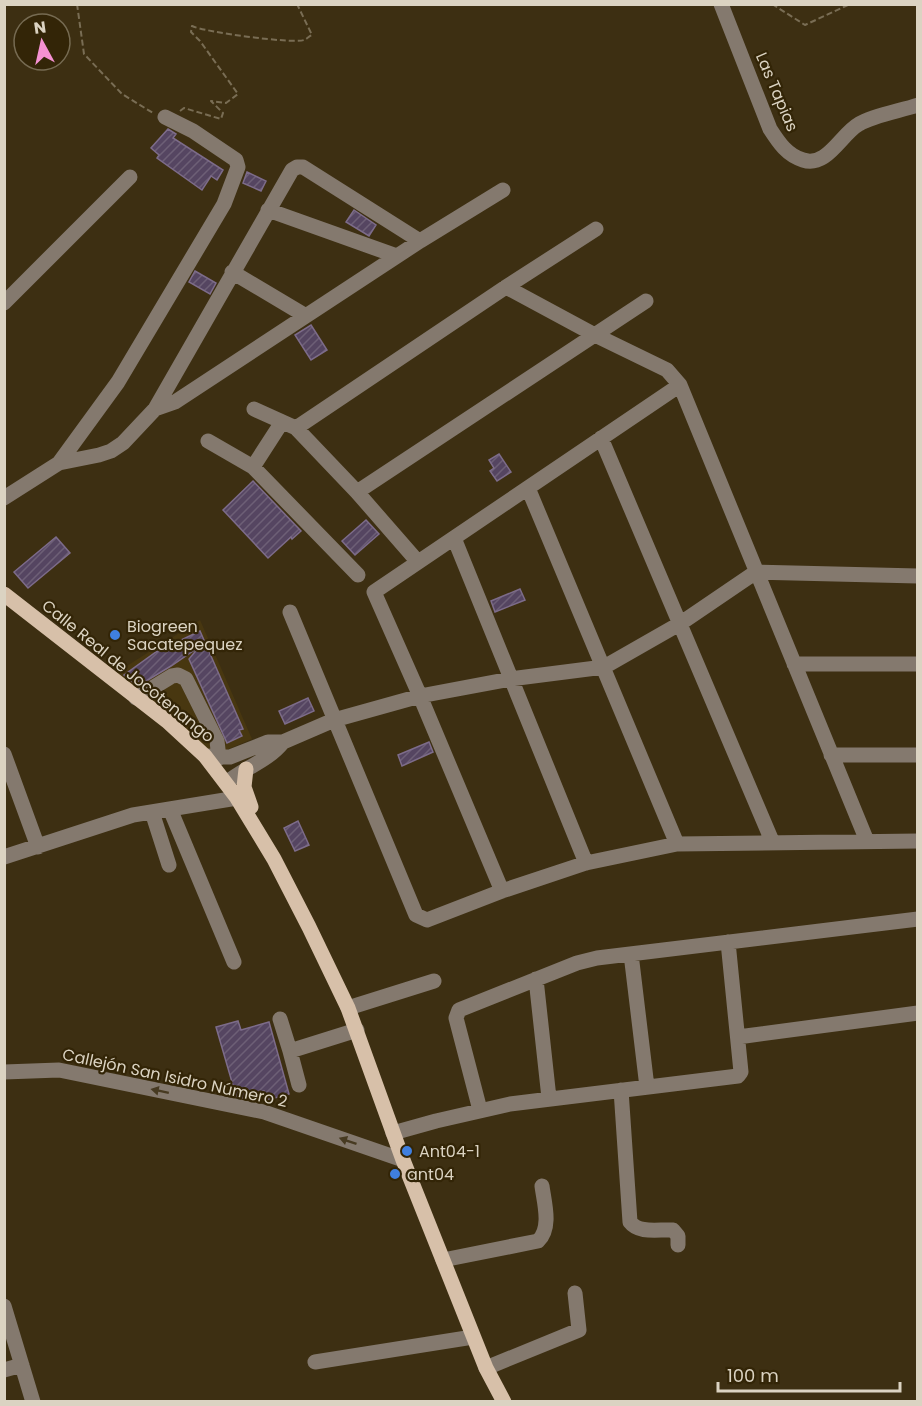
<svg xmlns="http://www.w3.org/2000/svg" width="922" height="1406" viewBox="0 0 922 1406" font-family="Poppins,sans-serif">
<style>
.built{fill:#483710}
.building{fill:url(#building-hatch);stroke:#7d6c8a;stroke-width:1.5}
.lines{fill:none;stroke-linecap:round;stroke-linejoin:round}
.path{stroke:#796d54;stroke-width:2;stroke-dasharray:6 3;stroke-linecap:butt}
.minor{stroke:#84796e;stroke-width:15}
.major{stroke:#d7c0a9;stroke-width:15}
.oneway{fill:#473a21}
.shop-dot{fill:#3f7fe0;stroke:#332507;stroke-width:2}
.labels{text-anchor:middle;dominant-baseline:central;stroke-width:4.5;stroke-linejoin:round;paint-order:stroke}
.street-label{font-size:16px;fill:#dbd3c2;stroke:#332507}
.poi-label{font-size:16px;fill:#dbd3c2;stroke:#332507;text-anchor:start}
</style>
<defs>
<pattern id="building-hatch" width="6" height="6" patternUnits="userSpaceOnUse" patternTransform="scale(1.5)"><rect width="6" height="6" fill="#554561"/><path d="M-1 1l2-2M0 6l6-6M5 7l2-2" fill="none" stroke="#6d5f76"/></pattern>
</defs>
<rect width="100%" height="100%" fill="#3d2f12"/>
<path class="built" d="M 200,620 L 252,739 L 212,756 L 114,674 Z"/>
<path class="building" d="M 168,129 L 176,134 L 173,138 L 223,170 L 217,180 L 211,176 L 202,190 L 157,158 L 159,155 L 151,148 Z
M 247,172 L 266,181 L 261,191 L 243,183 Z
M 354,210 L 376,225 L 369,236 L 346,222 Z
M 195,271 L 216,283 L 210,294 L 189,282 Z
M 311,325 L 327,350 L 311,360 L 295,335 Z
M 499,454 L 511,472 L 497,481 L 490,471 L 494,468 L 489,460 Z
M 253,481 L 301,531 L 292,539 L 291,537 L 268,558 L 223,510 Z
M 366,520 L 379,534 L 355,555 L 342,541 Z
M 56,537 L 70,553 L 28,588 L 14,572 Z
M 520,589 L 525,600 L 495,612 L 491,601 Z
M 200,631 L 243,729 L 239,730 L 242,736 L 227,743 L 189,659 L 199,647 L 171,666 L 138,686 L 124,675 L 156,652 Z
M 308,698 L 314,711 L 285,724 L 279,711 Z
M 429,742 L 433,752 L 402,766 L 398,755 Z
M 298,821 L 309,845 L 295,851 L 284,828 Z
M 238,1021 L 241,1030 L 269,1022 L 289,1094 L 267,1100 L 264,1091 L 243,1098 L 236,1096 L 216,1027 Z"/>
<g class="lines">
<path class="path" d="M 77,4 L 84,54 L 122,94 L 153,113
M 772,4 L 805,25 L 850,4
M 180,111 L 184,108 L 221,119 L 223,113 L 211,101 L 226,103 L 238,94 L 200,41 L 191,32 L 192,26 C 204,32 292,44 304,40 C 307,39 309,36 312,35 L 297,4"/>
<path class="minor" d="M 721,4 L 770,129 C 779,143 787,155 803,160 C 827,168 841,134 859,124 C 874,115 900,111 918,105
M 268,210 L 397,256
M 232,272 L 306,316
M 506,287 L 595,335 L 667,370 L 680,385 L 867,841
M 4,303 L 130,177
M 155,409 L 175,402 L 420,241 L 503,190
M 254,409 L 296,428 L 357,492 L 418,562
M 296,428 L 506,287 L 596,229
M 601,438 L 772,841
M 208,441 L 253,467 L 358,575
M 59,463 L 118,382 L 224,204 L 238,167 L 236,160 L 193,131 L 165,117
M 253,467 L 282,422
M 528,488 L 677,844
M 357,492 L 646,301
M 4,498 L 59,463 L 99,455 L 111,451 L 123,443 L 155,409 L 292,170 L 297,167 L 303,167 L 420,241
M 454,538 L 586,863
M 290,612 L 416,915 L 427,920 L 502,891 L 586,863 L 677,844 L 918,841
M 794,664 L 918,664
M 136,698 L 172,676 L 178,675 L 186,679 L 217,741 L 219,758
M 4,754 L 38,847
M 831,755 L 918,755
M 205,756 L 230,757 L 268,742 L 283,742 L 334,720 L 420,696 L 510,679 L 604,667 L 681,623 L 756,572 L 918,576
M 226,783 C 244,768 268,761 283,742
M 170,809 L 234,962
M 152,812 L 169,865
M 4,857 L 133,815 L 237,798
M 502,891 L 420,696 L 374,592 L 680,385
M 631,954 L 647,1087
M 536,979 L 549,1098
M 348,1008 L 434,981
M 280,1019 L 290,1051 L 357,1030
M 738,1037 L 918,1013
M 290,1051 L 299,1085
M 4,1072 L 59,1070 L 264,1112 L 403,1160
M 621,1090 L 630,1222 C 639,1234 659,1229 673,1230 L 678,1236 L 678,1245
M 480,1110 L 456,1018 L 459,1010 L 577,963 L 597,958 L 918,919
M 393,1133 L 436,1121 L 510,1104 L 738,1076 L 741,1072 L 728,942
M 443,1260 L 538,1241 C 552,1228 544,1202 542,1186
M 4,1306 L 33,1402
M 315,1362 L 473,1337
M 486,1368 L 579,1330 L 575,1293
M 4,1370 L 22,1365"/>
<path class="major" d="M 4,594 L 167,721 L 205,756 L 237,798 L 274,859 L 309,927 L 348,1008 L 403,1160 L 486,1368 L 504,1402
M 246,769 L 244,787 L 251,807"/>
</g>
<defs><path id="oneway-solid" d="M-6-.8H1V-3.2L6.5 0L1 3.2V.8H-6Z" transform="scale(1.5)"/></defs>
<g class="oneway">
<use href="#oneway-solid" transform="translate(160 1091) rotate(-168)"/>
<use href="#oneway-solid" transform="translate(348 1141) rotate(-161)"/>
</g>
<g class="shop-dot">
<circle cx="115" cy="635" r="6"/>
<circle cx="407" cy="1151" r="6"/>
<circle cx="395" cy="1174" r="6"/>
</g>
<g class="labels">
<g class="street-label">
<text transform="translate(777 92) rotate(67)">Las Tapias</text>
<text transform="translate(128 671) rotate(39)">Calle Real de Jocotenango</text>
<text transform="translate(175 1078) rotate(12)">Callejón San Isidro Número 2</text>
</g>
<g class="poi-label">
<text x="127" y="626">Biogreen<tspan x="127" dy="18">Sacatepequez</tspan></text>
<text x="419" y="1151">Ant04-1</text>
<text x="407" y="1174">ant04</text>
</g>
</g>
<rect width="922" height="1406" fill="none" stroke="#dbd3c2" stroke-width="12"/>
<g transform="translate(42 42) rotate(352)"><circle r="28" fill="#332507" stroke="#766b52" stroke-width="1.5"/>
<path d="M0-4.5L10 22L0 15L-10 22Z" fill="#f591d2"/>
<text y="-9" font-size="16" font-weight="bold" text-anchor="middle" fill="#dbd3c2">N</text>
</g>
<path d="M718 1382v9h182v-9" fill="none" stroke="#dbd3c2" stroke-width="3"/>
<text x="727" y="1382" font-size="18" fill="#dbd3c2" stroke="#332507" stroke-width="4.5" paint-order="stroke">100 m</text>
</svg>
